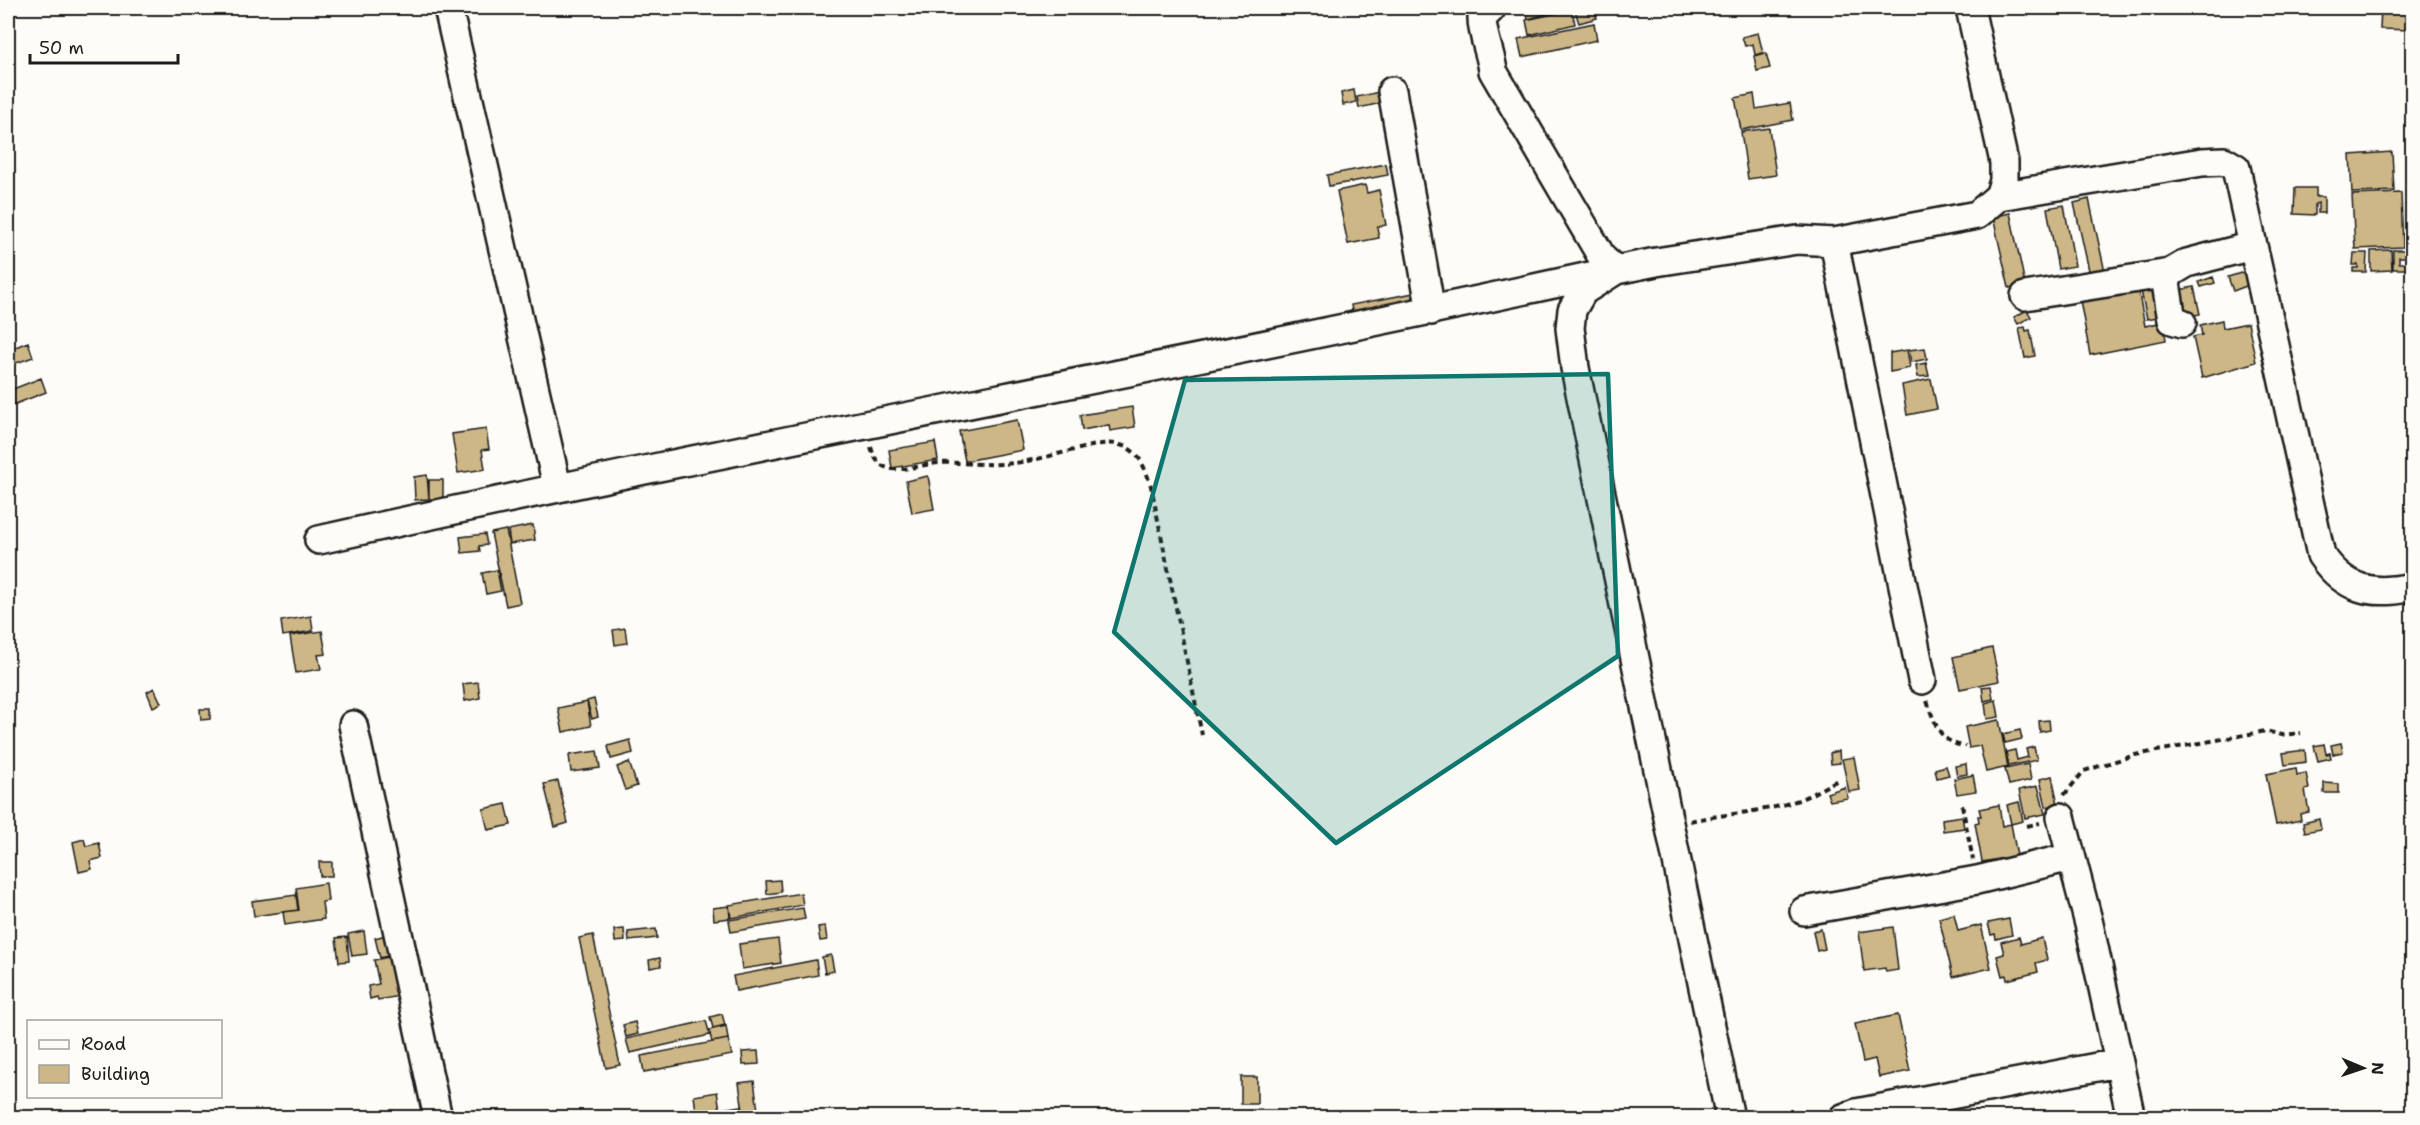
<svg xmlns="http://www.w3.org/2000/svg" width="2420" height="1125" viewBox="0 0 2420 1125" font-family="'Shantell Sans',sans-serif">
<style>
.building{fill:#ceb786;stroke:#1c1c1c;stroke-width:1.5}
.lines{fill:none;stroke-linecap:round;stroke-linejoin:round}
.minor-casing{stroke:#1c1c1c;stroke-width:32}
.path{stroke:#1c1c1c;stroke-width:4;stroke-dasharray:6 4.5;stroke-linecap:butt}
.minor{stroke:#fdfcf7;stroke-width:27}
.marked{fill:#0f766e;fill-opacity:0.2;stroke:#0f766e;stroke-width:4.5;stroke-linejoin:round}
</style>
<rect width="100%" height="100%" fill="#fdfcf7"/>
<filter id="ink" filterUnits="userSpaceOnUse"><feTurbulence type="fractalNoise" baseFrequency=".0167" numOctaves="2"/><feDisplacementMap in="SourceGraphic" scale="12" xChannelSelector="R" yChannelSelector="G"/><feConvolveMatrix kernelMatrix="1 2 1 2 8 2 1 2 1" color-interpolation-filters="sRGB"/></filter>
<g filter="url(#ink)">
<path class="building" d="M 1525,8 L 1551,8 L 1553,12 L 1528,19 Z
M 1574,8 L 1593,8 L 1597,18 L 1579,23 Z
M 2381,8 L 2412,8 L 2412,30 L 2380,29 Z
M 1572,10 L 1575,24 L 1529,35 L 1526,20 Z
M 1594,23 L 1597,40 L 1522,57 L 1518,39 Z
M 1758,33 L 1763,53 L 1755,55 L 1753,44 L 1745,46 L 1742,37 Z
M 1766,53 L 1770,68 L 1757,71 L 1754,56 Z
M 1354,90 L 1356,102 L 1343,105 L 1341,93 Z
M 1388,90 L 1390,101 L 1359,108 L 1357,97 Z
M 1754,94 L 1756,109 L 1790,103 L 1793,120 L 1741,130 L 1735,98 Z
M 1769,128 L 1776,175 L 1748,179 L 1741,132 Z
M 2392,152 L 2394,191 L 2352,193 L 2350,155 Z
M 1386,164 L 1388,175 L 1329,186 L 1327,175 Z
M 1365,185 L 1367,193 L 1379,190 L 1386,225 L 1377,227 L 1379,238 L 1348,244 L 1337,191 Z
M 2295,188 L 2316,188 L 2316,197 L 2324,197 L 2324,213 L 2318,213 L 2318,203 L 2315,204 L 2315,215 L 2294,214 Z
M 2401,193 L 2403,247 L 2355,249 L 2352,195 Z
M 2407,198 L 2412,198 L 2412,216 L 2407,216 Z
M 2089,199 L 2105,272 L 2090,275 L 2074,203 Z
M 2064,205 L 2075,266 L 2058,269 L 2047,208 Z
M 2010,213 L 2025,284 L 2009,288 L 1993,217 Z
M 2391,250 L 2392,270 L 2371,271 L 2371,251 Z
M 2393,250 L 2406,250 L 2406,257 L 2399,257 L 2399,263 L 2407,263 L 2407,269 L 2393,269 Z
M 2354,253 L 2367,253 L 2366,272 L 2353,272 L 2353,268 L 2358,268 L 2358,265 L 2353,265 Z
M 2244,272 L 2249,285 L 2233,291 L 2228,277 Z
M 2213,277 L 2215,283 L 2201,287 L 2199,282 Z
M 2151,284 L 2157,317 L 2147,319 L 2140,286 Z
M 2194,287 L 2200,314 L 2185,317 L 2179,290 Z
M 2138,289 L 2145,326 L 2163,322 L 2166,340 L 2090,355 L 2080,300 Z
M 1414,293 L 1416,306 L 1353,318 L 1351,305 Z
M 2027,310 L 2031,317 L 2018,324 L 2014,317 Z
M 2222,320 L 2223,328 L 2248,323 L 2256,362 L 2202,378 L 2193,337 L 2202,335 L 2200,325 Z
M 2025,327 L 2026,331 L 2030,330 L 2035,356 L 2025,358 L 2019,328 Z
M 28,342 L 33,357 L 8,366 L 8,350 Z
M 1925,348 L 1927,359 L 1911,362 L 1909,350 Z
M 1907,350 L 1910,368 L 1890,372 L 1890,353 Z
M 1926,363 L 1929,376 L 1918,377 L 1916,365 Z
M 41,378 L 46,392 L 8,407 L 8,391 Z
M 1931,379 L 1937,409 L 1907,415 L 1902,385 Z
M 1132,407 L 1135,427 L 1110,431 L 1109,425 L 1082,430 L 1080,415 Z
M 1017,420 L 1023,450 L 965,461 L 959,431 Z
M 486,429 L 489,449 L 482,450 L 485,469 L 458,473 L 452,434 Z
M 935,442 L 938,460 L 892,468 L 889,450 Z
M 427,475 L 429,499 L 415,500 L 414,477 Z
M 928,476 L 934,509 L 912,513 L 906,481 Z
M 429,480 L 443,480 L 443,499 L 429,499 Z
M 533,525 L 535,540 L 510,544 L 508,530 Z
M 506,530 L 520,603 L 506,606 L 491,533 Z
M 485,534 L 487,545 L 479,546 L 480,551 L 462,553 L 460,537 Z
M 497,570 L 501,591 L 486,594 L 482,573 Z
M 311,616 L 313,631 L 283,636 L 281,621 Z
M 625,628 L 627,643 L 615,645 L 613,630 Z
M 322,631 L 326,654 L 318,655 L 321,669 L 296,673 L 290,636 Z
M 1992,648 L 1999,681 L 1960,689 L 1953,657 Z
M 478,682 L 480,698 L 465,701 L 463,684 Z
M 1991,686 L 1993,699 L 1984,701 L 1982,687 Z
M 154,688 L 161,703 L 153,707 L 147,692 Z
M 594,699 L 598,717 L 592,719 L 587,701 Z
M 1996,700 L 1999,717 L 1987,719 L 1985,703 Z
M 587,702 L 591,726 L 563,732 L 558,708 Z
M 200,709 L 210,709 L 210,719 L 201,720 Z
M 1999,720 L 2008,767 L 1986,772 L 1980,746 L 1969,748 L 1965,727 Z
M 2049,720 L 2050,730 L 2040,732 L 2039,721 Z
M 2020,730 L 2022,739 L 2005,743 L 2003,734 Z
M 630,740 L 633,753 L 611,759 L 608,746 Z
M 2341,743 L 2343,752 L 2333,754 L 2331,745 Z
M 2324,744 L 2326,754 L 2330,753 L 2331,758 L 2318,761 L 2314,746 Z
M 2034,747 L 2037,760 L 2009,766 L 2006,752 L 2015,750 L 2017,760 L 2028,757 L 2026,749 Z
M 2305,750 L 2306,762 L 2285,765 L 2283,753 Z
M 597,751 L 600,768 L 571,772 L 569,755 Z
M 1839,751 L 1840,763 L 1831,764 L 1830,753 Z
M 1854,757 L 1860,790 L 1849,792 L 1842,759 Z
M 629,762 L 637,786 L 625,790 L 617,767 Z
M 1966,764 L 1967,774 L 1957,776 L 1955,766 Z
M 2028,764 L 2031,780 L 2009,785 L 2005,769 Z
M 1946,766 L 1949,775 L 1937,778 L 1935,769 Z
M 2296,768 L 2297,775 L 2306,773 L 2309,789 L 2305,790 L 2309,812 L 2300,814 L 2301,820 L 2276,825 L 2266,774 Z
M 1973,775 L 1976,791 L 1957,794 L 1954,779 Z
M 2052,776 L 2058,804 L 2046,807 L 2040,779 Z
M 558,781 L 568,823 L 555,827 L 544,784 Z
M 2324,783 L 2339,784 L 2339,793 L 2324,793 Z
M 2038,786 L 2045,814 L 2025,818 L 2019,790 Z
M 1845,787 L 1848,798 L 1830,801 L 1827,793 Z
M 2019,802 L 2023,821 L 2011,824 L 2007,805 Z
M 506,804 L 511,825 L 488,830 L 483,809 Z
M 1999,805 L 2002,826 L 2011,824 L 2017,856 L 1982,862 L 1975,823 L 1979,822 L 1978,816 L 1981,816 L 1979,809 Z
M 1962,816 L 1964,828 L 1943,831 L 1942,819 Z
M 2319,819 L 2321,829 L 2305,832 L 2303,823 Z
M 84,839 L 86,846 L 99,843 L 102,858 L 90,861 L 92,869 L 79,872 L 73,842 Z
M 319,862 L 332,862 L 332,876 L 320,876 Z
M 780,880 L 781,892 L 767,894 L 766,881 Z
M 326,883 L 328,901 L 322,902 L 324,919 L 285,925 L 283,912 L 299,910 L 296,888 Z
M 801,893 L 803,905 L 731,918 L 729,905 Z
M 296,895 L 298,910 L 254,916 L 252,901 Z
M 729,906 L 730,918 L 714,920 L 713,908 Z
M 803,908 L 805,919 L 731,932 L 729,920 Z
M 1954,914 L 1958,931 L 1981,925 L 1991,968 L 1953,977 L 1939,918 Z
M 2009,919 L 2012,935 L 1996,939 L 1995,934 L 1991,935 L 1988,923 Z
M 825,926 L 827,940 L 820,941 L 818,927 Z
M 1893,927 L 1898,970 L 1886,972 L 1885,968 L 1864,971 L 1859,932 Z
M 624,929 L 625,941 L 615,942 L 614,930 Z
M 656,929 L 657,938 L 629,941 L 628,932 Z
M 1821,929 L 1825,949 L 1817,951 L 1813,931 Z
M 364,931 L 367,954 L 352,956 L 348,934 Z
M 389,934 L 394,954 L 380,958 L 375,938 Z
M 593,935 L 620,1065 L 606,1068 L 579,938 Z
M 347,937 L 349,961 L 339,962 L 336,938 Z
M 2019,937 L 2021,944 L 2042,938 L 2047,960 L 2036,963 L 2038,972 L 2007,980 L 2006,975 L 2002,976 L 1997,956 L 2004,954 L 2001,942 Z
M 778,939 L 781,963 L 742,969 L 739,944 Z
M 831,955 L 834,971 L 825,973 L 822,957 Z
M 393,956 L 400,996 L 378,1000 L 377,997 L 370,999 L 368,986 L 379,984 L 374,960 Z
M 660,958 L 661,966 L 650,968 L 649,960 Z
M 816,960 L 818,975 L 736,991 L 733,976 Z
M 722,1014 L 725,1025 L 713,1028 L 710,1017 Z
M 1898,1015 L 1910,1071 L 1879,1077 L 1875,1059 L 1863,1062 L 1855,1024 Z
M 706,1021 L 710,1035 L 630,1053 L 626,1039 Z
M 635,1022 L 638,1034 L 626,1037 L 623,1025 Z
M 726,1026 L 728,1039 L 712,1042 L 709,1030 Z
M 728,1039 L 732,1055 L 644,1072 L 641,1056 Z
M 758,1051 L 759,1064 L 743,1065 L 742,1052 Z
M 1241,1077 L 1257,1077 L 1257,1104 L 1241,1104 Z
M 754,1081 L 759,1118 L 744,1118 L 739,1083 Z
M 717,1092 L 720,1109 L 741,1106 L 743,1118 L 697,1118 L 694,1096 Z"/>
<g class="lines">
<g class="minor-casing">
<path id="minor" d="M 448,8 L 557,486
M 1491,9 L 1482,18 C 1482,36 1491,53 1493,71 L 1603,259 L 1616,270
M 1392,91 L 1431,311
M 1999,196 L 2202,162 L 2224,161 L 2236,168 L 2321,555 C 2345,590 2371,596 2412,587
M 1834,242 L 1922,680
M 2025,296 L 2170,273
M 2182,323 L 2172,320 L 2166,283 L 2170,273 L 2187,263 L 2252,246
M 319,540 C 746,444 1176,367 1604,273
M 353,725 L 438,1118
M 2061,817 L 2089,924 L 2131,1118
M 1804,911 L 1977,880 L 2071,857
M 1730,1118 L 1575,368 L 1570,328 L 1572,310 L 1583,291 L 1616,270 L 1656,262 L 1797,240 L 1834,242 L 1977,215 L 1999,196 L 2004,181 L 2004,162 L 1970,8
M 1843,1118 L 1856,1113 L 2118,1063"/>
</g>
<path class="path" d="M 871,447 C 880,483 912,465 939,463 C 960,462 982,465 1003,464 C 1028,463 1055,454 1079,449 C 1092,446 1107,441 1120,445 C 1140,450 1145,469 1151,486 L 1202,735
M 1927,701 C 1935,724 1940,744 1966,746
M 2064,795 L 2084,771 L 2106,764 L 2135,755 L 2266,731 L 2282,735 L 2301,733
M 1962,805 L 1973,860
M 1690,821 C 1726,813 1766,813 1801,799 C 1813,794 1826,786 1838,780
M 2027,826 L 2040,823"/>
<use href="#minor" class="minor"/>
</g>
</g>
<path class="marked" d="M 1608,374 L 1618,656 L 1336,843 L 1114,632 L 1185,380 Z"/>
<rect width="2420" height="1125" fill="none" stroke="#fdfcf7" stroke-width="30"/>
<rect x="15" y="15" width="2390" height="1095" fill="none" stroke="#1c1c1c" stroke-width="2" filter="url(#ink)"/>
<rect x="27" y="1020" width="195" height="78" fill="#fdfcf7" stroke="#a3a29f" stroke-width="1.5"/>
<rect x="39" y="1040" width="30" height="9" fill="#fdfcf7" stroke="#a3a29f" stroke-width="1.5"/>
<text x="81" y="1050" font-size="18" fill="#1c1c1c">Road</text>
<rect x="39" y="1065" width="30" height="18" fill="#ceb786" stroke="#a3a29f" stroke-width="1.5"/>
<text x="81" y="1080" font-size="18" fill="#1c1c1c">Building</text>
<g transform="translate(2363 1068) rotate(92)" stroke="#fdfcf7" stroke-width="4.5" paint-order="stroke">
<path d="M0-4.5L10 22L0 15L-10 22Z" fill="#1c1c1c"/>
<text y="-9" font-size="16" font-weight="bold" text-anchor="middle" fill="#1c1c1c">N</text>
</g>
<path d="M30 54v9h148v-9" fill="none" stroke="#1c1c1c" stroke-width="3"/>
<text x="39" y="54" font-size="18" fill="#1c1c1c" stroke="#fdfcf7" stroke-width="4.5" paint-order="stroke">50 m</text>
</svg>
